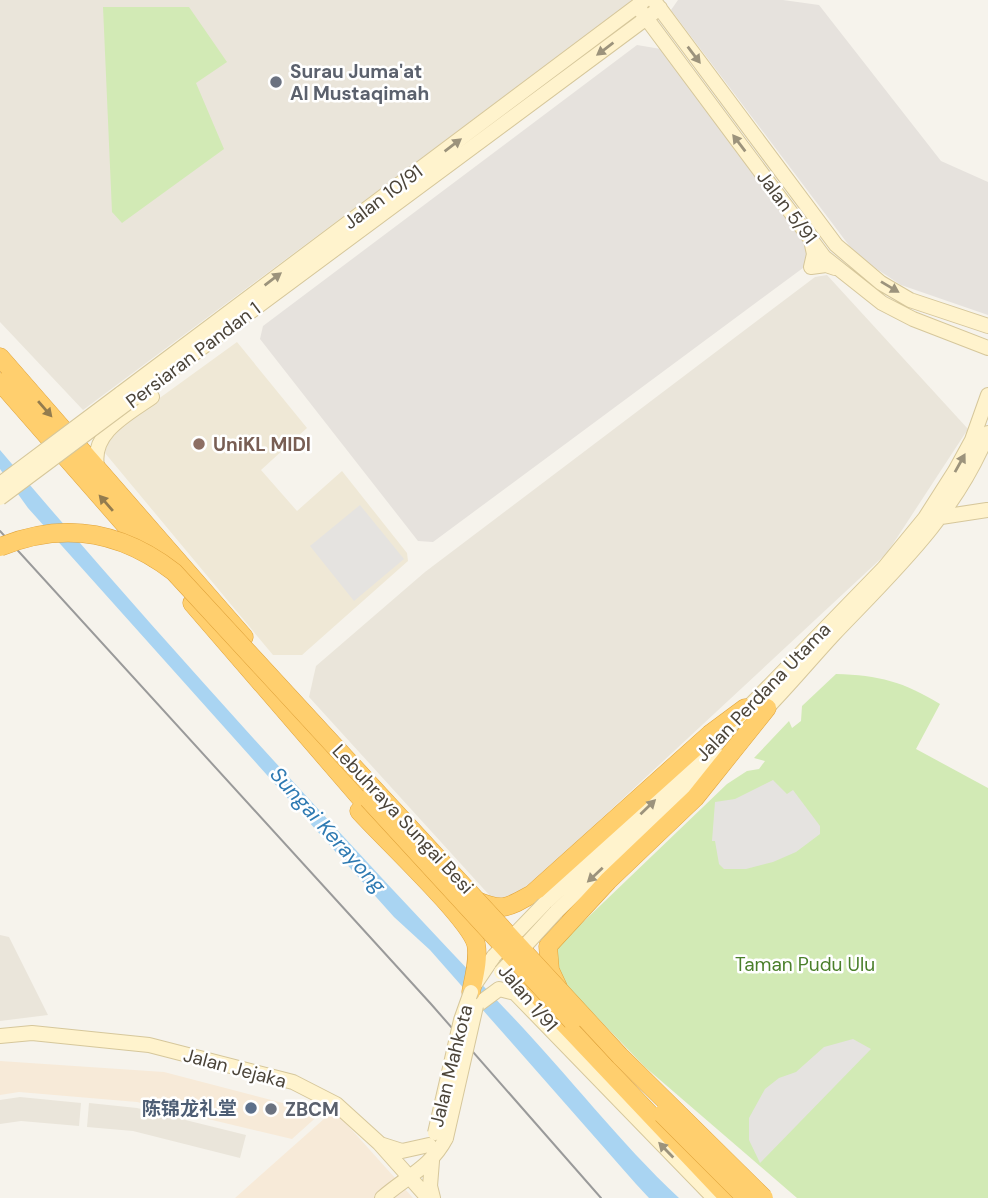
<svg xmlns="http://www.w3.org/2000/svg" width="988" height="1198" viewBox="0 0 988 1198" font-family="'DM Sans','Noto Sans SC',sans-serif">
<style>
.residential{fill:#eae5da}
.commercial{fill:#f7ead8}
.industrial{fill:#e6e2dd}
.education{fill:#efe8d6}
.green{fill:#d2eab5}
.parking{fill:#e5e3e0}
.water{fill:#a9d4f2}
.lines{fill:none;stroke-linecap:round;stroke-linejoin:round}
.secondary-casing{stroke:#d6c79b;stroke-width:16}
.highway-casing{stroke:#e0a43c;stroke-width:19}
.secondary{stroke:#fff3cd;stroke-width:14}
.highway{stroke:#ffcf6e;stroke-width:18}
.tram{stroke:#9a9a9a;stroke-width:2}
.secondary-bridge-casing{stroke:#d6c79b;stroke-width:16;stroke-linecap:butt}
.highway-bridge-casing{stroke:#e0a43c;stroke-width:19;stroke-linecap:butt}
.secondary-bridge{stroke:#fff3cd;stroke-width:14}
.highway-bridge{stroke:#ffcf6e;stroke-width:18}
.oneway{fill:#9c937c}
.oneway2{fill:#937c4e}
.worship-dot{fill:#6b7280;stroke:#fff;stroke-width:2.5}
.education-dot{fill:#8d6e63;stroke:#fff;stroke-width:2.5}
.service-dot{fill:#5c6f8a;stroke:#fff;stroke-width:2.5}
.labels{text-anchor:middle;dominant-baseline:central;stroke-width:5;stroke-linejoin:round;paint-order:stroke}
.worship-label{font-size:19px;font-weight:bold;fill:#5b616d;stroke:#fff;text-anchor:start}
.street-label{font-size:19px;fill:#4b4439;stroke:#fff}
.education-label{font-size:19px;font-weight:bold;fill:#785e54;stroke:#fff;text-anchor:start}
.park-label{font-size:19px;fill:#4a7f2a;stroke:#fff}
.service-label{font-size:19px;font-weight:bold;fill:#4e5e75;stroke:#fff;text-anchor:end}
.water-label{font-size:21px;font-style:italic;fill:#2e7ab2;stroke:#fff}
</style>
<rect width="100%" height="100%" fill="#f6f3ec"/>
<path class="residential" d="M 0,0 L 634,0 L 83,410 L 0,322 Z
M 827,275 L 968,429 L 887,553 L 516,898 L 491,897 L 309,697 L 316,666 L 425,572 L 815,277 Z
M 0,935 L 9,937 L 48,1015 L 0,1021 Z
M 20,1097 L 81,1103 L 79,1126 L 21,1121 L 0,1124 L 0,1100 Z
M 89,1103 L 137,1108 L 246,1135 L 240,1158 L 133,1131 L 87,1127 Z"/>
<path class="commercial" d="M 0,1061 L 164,1072 L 321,1113 L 292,1139 L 137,1102 L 19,1092 L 0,1095 Z
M 334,1110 L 413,1198 L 235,1198 Z"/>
<path class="industrial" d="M 678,0 L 783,0 L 819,5 L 941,161 L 988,182 L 988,315 L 901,285 L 857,256 L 671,10 Z
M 637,45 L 661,49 L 807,241 L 807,265 L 433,542 L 418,541 L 260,339 L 263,326 Z"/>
<path class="education" d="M 237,342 L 307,428 L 261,470 L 297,511 L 342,471 L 407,553 L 408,561 L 302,655 L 273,655 L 105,453 L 110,434 Z"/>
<path class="green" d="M 103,7 L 189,7 L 227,62 L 196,83 L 224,149 L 122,223 L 112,212 Z
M 836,674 C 879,675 904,682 940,704 L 916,749 L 988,788 L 988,1198 L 797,1198 L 645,1067 L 561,980 L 556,948 L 727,784 L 747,771 L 759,769 L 765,761 L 754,758 L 789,721 L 792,728 L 801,721 L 802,706 Z"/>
<path class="parking" d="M 360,505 L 404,559 L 354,601 L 310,546 Z
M 773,780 L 787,794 L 793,790 L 820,826 L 820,834 L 796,852 L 773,862 L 746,869 L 724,869 L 719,864 L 715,841 L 712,841 L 715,802 L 735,799 Z
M 853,1039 L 871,1049 L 760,1163 L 749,1140 L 749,1118 L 765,1089 L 779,1078 L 796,1072 L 824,1047 Z"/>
<path class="water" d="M 0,450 C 163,642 334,829 507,1011 C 566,1072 617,1140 679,1198 L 649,1198 L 636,1184 L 430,950 L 394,917 L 28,508 L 0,469 Z"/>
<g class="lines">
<g class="secondary-casing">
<path id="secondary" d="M 655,2 L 836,245 L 881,283 L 910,300 L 988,326
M 641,11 L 824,257 L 882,303 L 913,319 L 988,348
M 811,240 L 814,254 L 811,267 L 826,265 L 835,268
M 120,394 L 645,0
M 134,398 L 660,8
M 97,466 C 91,432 128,414 152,397
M 941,517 L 987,510
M 761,714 C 786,689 809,661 833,635 C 893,572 955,515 988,433
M 544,904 L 703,754 L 884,568 L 925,518 L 955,471 L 972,440 L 988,395
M 556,912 L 719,756
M 475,984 L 494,956
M 476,1006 L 499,989 L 515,993 L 714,1198
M 0,1036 L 32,1033 L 149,1045 L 293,1082 L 336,1104 L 379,1143 L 428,1198
M 380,1144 L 402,1151 L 429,1145
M 432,1161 L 430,1186 L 433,1198
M 382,1198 C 406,1177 431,1167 446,1138"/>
</g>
<g class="highway-casing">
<path id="highway" d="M 0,357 L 244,637
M 0,382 L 154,558
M 192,603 L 375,815
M 359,811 C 382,837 468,917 476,944 C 479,959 474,977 471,992
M 475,900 C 503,912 507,908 532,894 L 710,734 L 745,708
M 525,982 L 729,1198
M 558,987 L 550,970 L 548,946 L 608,881 L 695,798 L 767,708"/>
</g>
<use href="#secondary" class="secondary"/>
<use href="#highway" class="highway"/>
<path class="tram" d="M 0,531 L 431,1004 L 601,1198"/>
<g class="secondary-bridge-casing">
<path id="secondary-bridge" d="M 0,484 L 120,394
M 0,498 L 134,398
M 494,956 L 544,904
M 501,972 L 556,912
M 435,1133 L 461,1020 L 471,992
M 446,1138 L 476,1006"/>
</g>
<g class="highway-bridge-casing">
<path id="highway-bridge" d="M 0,547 C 63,521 121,531 174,572 L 620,1056 L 764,1198
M 368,799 L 572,1021
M 662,1114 L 746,1198"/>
</g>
<use href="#secondary-bridge" class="secondary-bridge"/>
<use href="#highway-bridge" class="highway-bridge"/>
</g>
<defs><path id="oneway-solid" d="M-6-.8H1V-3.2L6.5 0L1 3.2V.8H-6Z" transform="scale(1.75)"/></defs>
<g class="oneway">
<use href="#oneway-solid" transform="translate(605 49) rotate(143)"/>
<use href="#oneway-solid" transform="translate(694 55) rotate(53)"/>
<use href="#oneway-solid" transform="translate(739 143) rotate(-127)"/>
<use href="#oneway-solid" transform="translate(453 145) rotate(-37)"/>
<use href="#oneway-solid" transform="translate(273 279) rotate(-37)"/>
<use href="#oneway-solid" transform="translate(890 287) rotate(31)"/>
<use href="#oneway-solid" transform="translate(960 463) rotate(-61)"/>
<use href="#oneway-solid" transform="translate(648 807) rotate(-44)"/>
<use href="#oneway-solid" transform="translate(595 875) rotate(137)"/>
<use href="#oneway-solid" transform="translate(666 1150) rotate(-134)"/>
</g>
<g class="oneway2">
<use href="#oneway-solid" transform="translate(45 409) rotate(49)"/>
<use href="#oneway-solid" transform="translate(106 503) rotate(-131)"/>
</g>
<g class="worship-dot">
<circle cx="276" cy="82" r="7"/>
<circle cx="271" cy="1109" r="7"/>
</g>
<circle class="education-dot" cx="199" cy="444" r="7"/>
<circle class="service-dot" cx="251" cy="1108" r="7"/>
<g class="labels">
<g class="worship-label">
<text x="290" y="71">Surau Juma'at<tspan x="290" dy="22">Al Mustaqimah</tspan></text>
<text x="285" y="1109">ZBCM</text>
</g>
<g class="street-label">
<text transform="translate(383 197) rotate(-37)">Jalan 10/91</text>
<text transform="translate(787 207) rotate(53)">Jalan 5/91</text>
<text transform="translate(193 355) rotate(-37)">Persiaran Pandan 1</text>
<text transform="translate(763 692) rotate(-46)">Jalan Perdana Utama</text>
<text transform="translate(403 819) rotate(47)">Lebuhraya Sungai Besi</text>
<text transform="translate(528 998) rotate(50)">Jalan 1/91</text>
<text transform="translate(451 1066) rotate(-76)">Jalan Mahkota</text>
<text transform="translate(235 1068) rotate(15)">Jalan Jejaka</text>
</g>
<g class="education-label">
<text x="213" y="444">UniKL MIDI</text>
</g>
<g class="park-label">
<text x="805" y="964">Taman Pudu Ulu</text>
</g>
<g class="service-label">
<text x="237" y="1108">陈锦龙礼堂</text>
</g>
<g class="water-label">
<text transform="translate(328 830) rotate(48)">Sungai Kerayong</text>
</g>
</g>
</svg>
